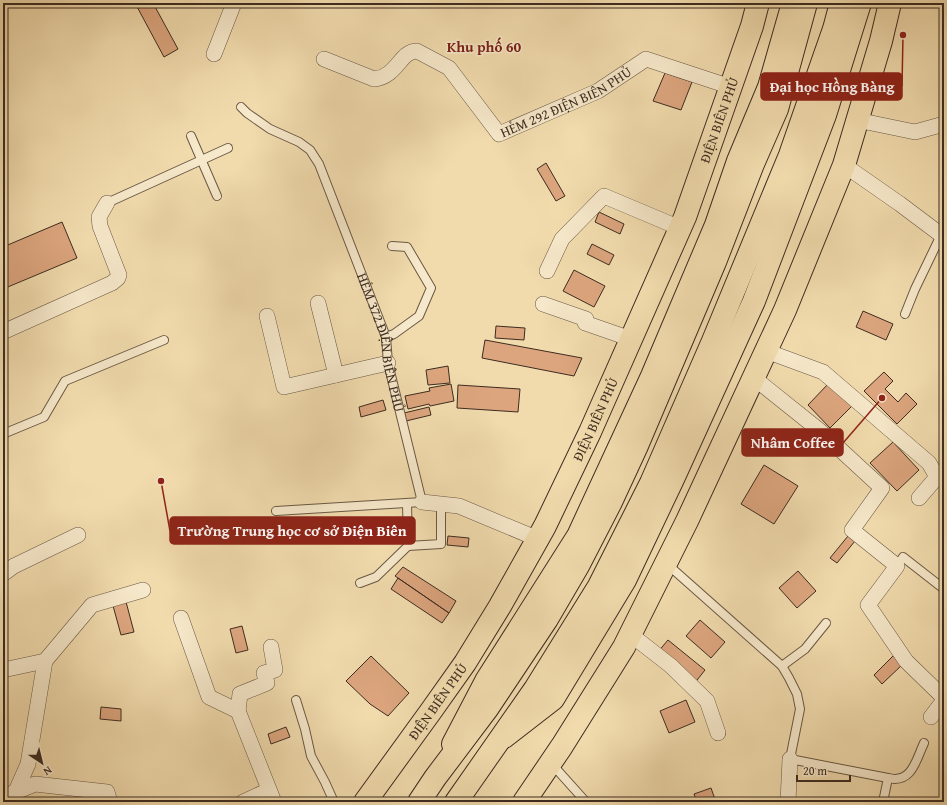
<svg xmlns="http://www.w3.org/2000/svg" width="947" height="805" viewBox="0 0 947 805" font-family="'Gentium Book Plus',serif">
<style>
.building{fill:#dca57e;stroke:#3d2c21}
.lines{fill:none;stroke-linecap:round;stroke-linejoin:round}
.lane-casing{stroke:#6a5844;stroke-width:10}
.street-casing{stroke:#6a5844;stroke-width:16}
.primary-casing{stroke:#3d2c21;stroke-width:24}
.highway-casing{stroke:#3d2c21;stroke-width:24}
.lane{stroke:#f6e8ca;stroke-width:8}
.street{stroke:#f6e8ca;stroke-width:15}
.primary{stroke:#f1dbad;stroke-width:22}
.highway{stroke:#f1dbad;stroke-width:22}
.labels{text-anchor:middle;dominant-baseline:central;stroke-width:3;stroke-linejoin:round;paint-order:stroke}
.street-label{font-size:14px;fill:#3d2c21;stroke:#f6e8ca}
.neighbourhood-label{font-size:15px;font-weight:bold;fill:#7a1f14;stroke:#f6e8ca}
.leader{fill:none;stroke:#8f2418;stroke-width:1.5}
.callout-dot{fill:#8f2418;stroke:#f6e8ca;stroke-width:1.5}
.callout{fill:#8f2418;stroke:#8f2418;stroke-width:1.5}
.callout-label{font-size:15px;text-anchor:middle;font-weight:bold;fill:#fff}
</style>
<rect width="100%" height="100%" fill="#f1dbad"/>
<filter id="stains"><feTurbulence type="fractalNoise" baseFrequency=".005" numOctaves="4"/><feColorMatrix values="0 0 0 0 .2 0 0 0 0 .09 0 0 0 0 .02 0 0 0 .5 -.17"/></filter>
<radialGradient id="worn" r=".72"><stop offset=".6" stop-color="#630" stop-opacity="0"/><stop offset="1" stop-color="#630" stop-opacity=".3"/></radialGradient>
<path class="building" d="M 135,3 L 153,3 L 178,49 L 164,57 Z
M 665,73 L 692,82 L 681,110 L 653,101 Z
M 546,163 L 565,196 L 556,201 L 537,169 Z
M 599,212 L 624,224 L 620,234 L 595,222 Z
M 62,222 L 77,258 L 3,289 L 3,247 Z
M 592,244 L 614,255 L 609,265 L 587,254 Z
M 574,270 L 605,286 L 594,307 L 563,291 Z
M 863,311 L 893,324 L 886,340 L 856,327 Z
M 496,326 L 525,328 L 524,340 L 495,338 Z
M 485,340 L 582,358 L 574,376 L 482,358 Z
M 448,366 L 450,383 L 428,385 L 426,370 Z
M 884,372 L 893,381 L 885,389 L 898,402 L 906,393 L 917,404 L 897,424 L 864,391 Z
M 829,383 L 852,406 L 830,428 L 808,405 Z
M 451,384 L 454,401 L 430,406 L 429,404 L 408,409 L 405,396 L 430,391 L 429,388 Z
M 458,385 L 520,389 L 518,412 L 457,408 Z
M 383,400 L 386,410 L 361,417 L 359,407 Z
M 429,407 L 431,415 L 406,421 L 404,413 Z
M 893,442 L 919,470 L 897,491 L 870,463 Z
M 764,465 L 798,486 L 774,524 L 741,504 Z
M 448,536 L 469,538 L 468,547 L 447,545 Z
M 848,536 L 855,541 L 837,563 L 830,558 Z
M 403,567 L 456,601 L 449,613 L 395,576 Z
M 798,571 L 816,591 L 797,608 L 779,588 Z
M 398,578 L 449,613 L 442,623 L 391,589 Z
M 125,598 L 134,632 L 121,635 L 112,602 Z
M 700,620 L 725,642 L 711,658 L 686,636 Z
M 242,626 L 248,650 L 236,653 L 230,629 Z
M 668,640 L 705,670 L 694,684 L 657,653 Z
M 894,655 L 903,664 L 882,684 L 874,675 Z
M 371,656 L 409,693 L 388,716 L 370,704 L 346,681 Z
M 686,700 L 695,722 L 669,733 L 660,711 Z
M 101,707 L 121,709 L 121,721 L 100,719 Z
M 286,727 L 290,737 L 271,744 L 268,734 Z
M 711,788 L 716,802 L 697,802 L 694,794 Z"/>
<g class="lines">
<g class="lane-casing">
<g id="lane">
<path id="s1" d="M 241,107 L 247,113 L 270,129 L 299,142 L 310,150 L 319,164 L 386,337 L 388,363 L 422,502 L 276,511"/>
<path d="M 191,136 L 217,196"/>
<path d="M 107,203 L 228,148"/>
<path d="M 905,314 L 915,289 L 941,235"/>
<path d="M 386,337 L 394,334 L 419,316 L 431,288 L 407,247 L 392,246"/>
<path d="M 3,434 L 44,417 L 65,381 L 164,340"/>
<path d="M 408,546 L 441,544 L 441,504"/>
<path d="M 667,564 L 782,666 L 789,678 L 797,694 L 800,709 L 790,759 L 888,778 L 883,802"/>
<path d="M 897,566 L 903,557 L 944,589"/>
<path d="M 360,583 L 376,577 L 408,546 L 407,503"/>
<path d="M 782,666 L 805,649 L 826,623"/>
<path d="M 296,700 L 305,729 L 311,756 L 325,782 L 334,802"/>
<path d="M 551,763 L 586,802"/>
<path d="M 888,778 C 912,784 916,760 924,743"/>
</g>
</g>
<g class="street-casing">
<g id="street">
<path d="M 214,54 L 234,3"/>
<path id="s2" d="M 324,59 L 374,79 C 397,77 400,51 417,51 L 449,68 L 499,134 L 598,91 L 646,59 L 731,87"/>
<path d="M 857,120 L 915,132 L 944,124"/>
<path d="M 844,165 L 900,204 L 944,237"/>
<path d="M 547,271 L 562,239 L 604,196 L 680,228"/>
<path d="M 318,303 L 336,375"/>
<path d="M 543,304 L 586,319 L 585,323 L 631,339"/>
<path d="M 267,316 L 284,387 L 388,363"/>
<path d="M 3,332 L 112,283 L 118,278 L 119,275 L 100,226 L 99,217 L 107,203"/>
<path d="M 766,351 L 823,372 L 929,463 L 937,477 L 919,498"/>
<path d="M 754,378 L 819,430 L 882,488 L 852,530 L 897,566 L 868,605 L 906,661 L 944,698"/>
<path d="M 422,502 L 459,506 L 538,539"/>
<path d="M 3,574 L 14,566 L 78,535"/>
<path d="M 181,618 L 209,697 L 238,711 L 274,802"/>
<path d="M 630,634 L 671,666 L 707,701 L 718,733"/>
<path d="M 3,670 L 45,661"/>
<path d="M 238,711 L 240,694 L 267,683 L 264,673 L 275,670 L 271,647"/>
<path d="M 931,717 L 944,700"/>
<path d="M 16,791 L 28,764 L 45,661 L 92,605 L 143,590"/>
<path d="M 3,797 L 35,784 L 107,792 L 110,802"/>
<path d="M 243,802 L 269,790"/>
<path d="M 788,802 L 790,759"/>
</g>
</g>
<g class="primary-casing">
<g id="primary">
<path d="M 504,737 L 553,699 L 625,580 L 673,479 L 754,301 L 825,115 L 860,3"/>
<path d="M 453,744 L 486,681 L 578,536 L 652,376 L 716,225 L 738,161 L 769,87 L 793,3"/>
<path id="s3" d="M 365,802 L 431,711 L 465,663 L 500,606 L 545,526 L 590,432 L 685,217 L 752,26 L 758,3"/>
<path d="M 524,802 L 562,746 L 624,647 L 687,521 L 785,310 L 844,165 L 881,41 L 890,3"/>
</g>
</g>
<g class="highway-casing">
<path id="highway" d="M 419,802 L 435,778 L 487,709 L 547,619 L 578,566 L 611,502 L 636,448 L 715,262 L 753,164 L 777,109 L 806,3
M 456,802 L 535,689 L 599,586 L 651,483 L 713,341 L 790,155 L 834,29 L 841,3"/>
</g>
<use href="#lane" class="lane"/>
<use href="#street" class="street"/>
<use href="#primary" class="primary"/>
<use href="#highway" class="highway"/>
</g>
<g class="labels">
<g class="street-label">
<text stroke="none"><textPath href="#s2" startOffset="300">HẺM 292 ĐIỆN BIÊN PHỦ</textPath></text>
<text stroke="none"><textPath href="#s3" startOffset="772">ĐIỆN BIÊN PHỦ</textPath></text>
<text stroke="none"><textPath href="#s1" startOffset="288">HẺM 372 ĐIỆN BIÊN PHỦ</textPath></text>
<text stroke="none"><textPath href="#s3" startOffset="448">ĐIỆN BIÊN PHỦ</textPath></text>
<text stroke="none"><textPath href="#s3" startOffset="124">ĐIỆN BIÊN PHỦ</textPath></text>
</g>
<g class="neighbourhood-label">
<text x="484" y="46">Khu phố 60</text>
</g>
</g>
<path class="leader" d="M903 35L902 86M882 398L843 443M161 481L170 531"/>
<g class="callout-dot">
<circle cx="903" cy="35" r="4"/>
<circle cx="882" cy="398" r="4"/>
<circle cx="161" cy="481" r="4"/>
</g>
<g class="callout">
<rect x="761" y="73" width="141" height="27" rx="4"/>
<rect x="742" y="429" width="101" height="27" rx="4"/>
<rect x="170" y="517" width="245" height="27" rx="4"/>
</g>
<g class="callout-label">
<text x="832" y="92">Đại học Hồng Bàng</text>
<text x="793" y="448">Nhâm Coffee</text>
<text x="292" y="536">Trường Trung học cơ sở Điện Biên</text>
</g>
<rect width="947" height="805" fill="none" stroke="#f1dbad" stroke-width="16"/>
<rect x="4" y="4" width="939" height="797" fill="none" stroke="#3d2c21" stroke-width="2"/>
<rect x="8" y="8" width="931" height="789" fill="none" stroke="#3d2c21"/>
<g transform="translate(42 763) rotate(145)" stroke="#f6e8ca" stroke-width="3" paint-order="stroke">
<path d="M0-3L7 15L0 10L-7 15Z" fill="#3d2c21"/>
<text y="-6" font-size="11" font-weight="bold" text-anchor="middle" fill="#3d2c21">N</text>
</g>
<path d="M797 775v6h53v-6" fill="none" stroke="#3d2c21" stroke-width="2"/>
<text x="803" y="775" font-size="12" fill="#3d2c21" stroke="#f6e8ca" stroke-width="3" paint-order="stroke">20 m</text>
<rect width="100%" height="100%" filter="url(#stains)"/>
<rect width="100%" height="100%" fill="url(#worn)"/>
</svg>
